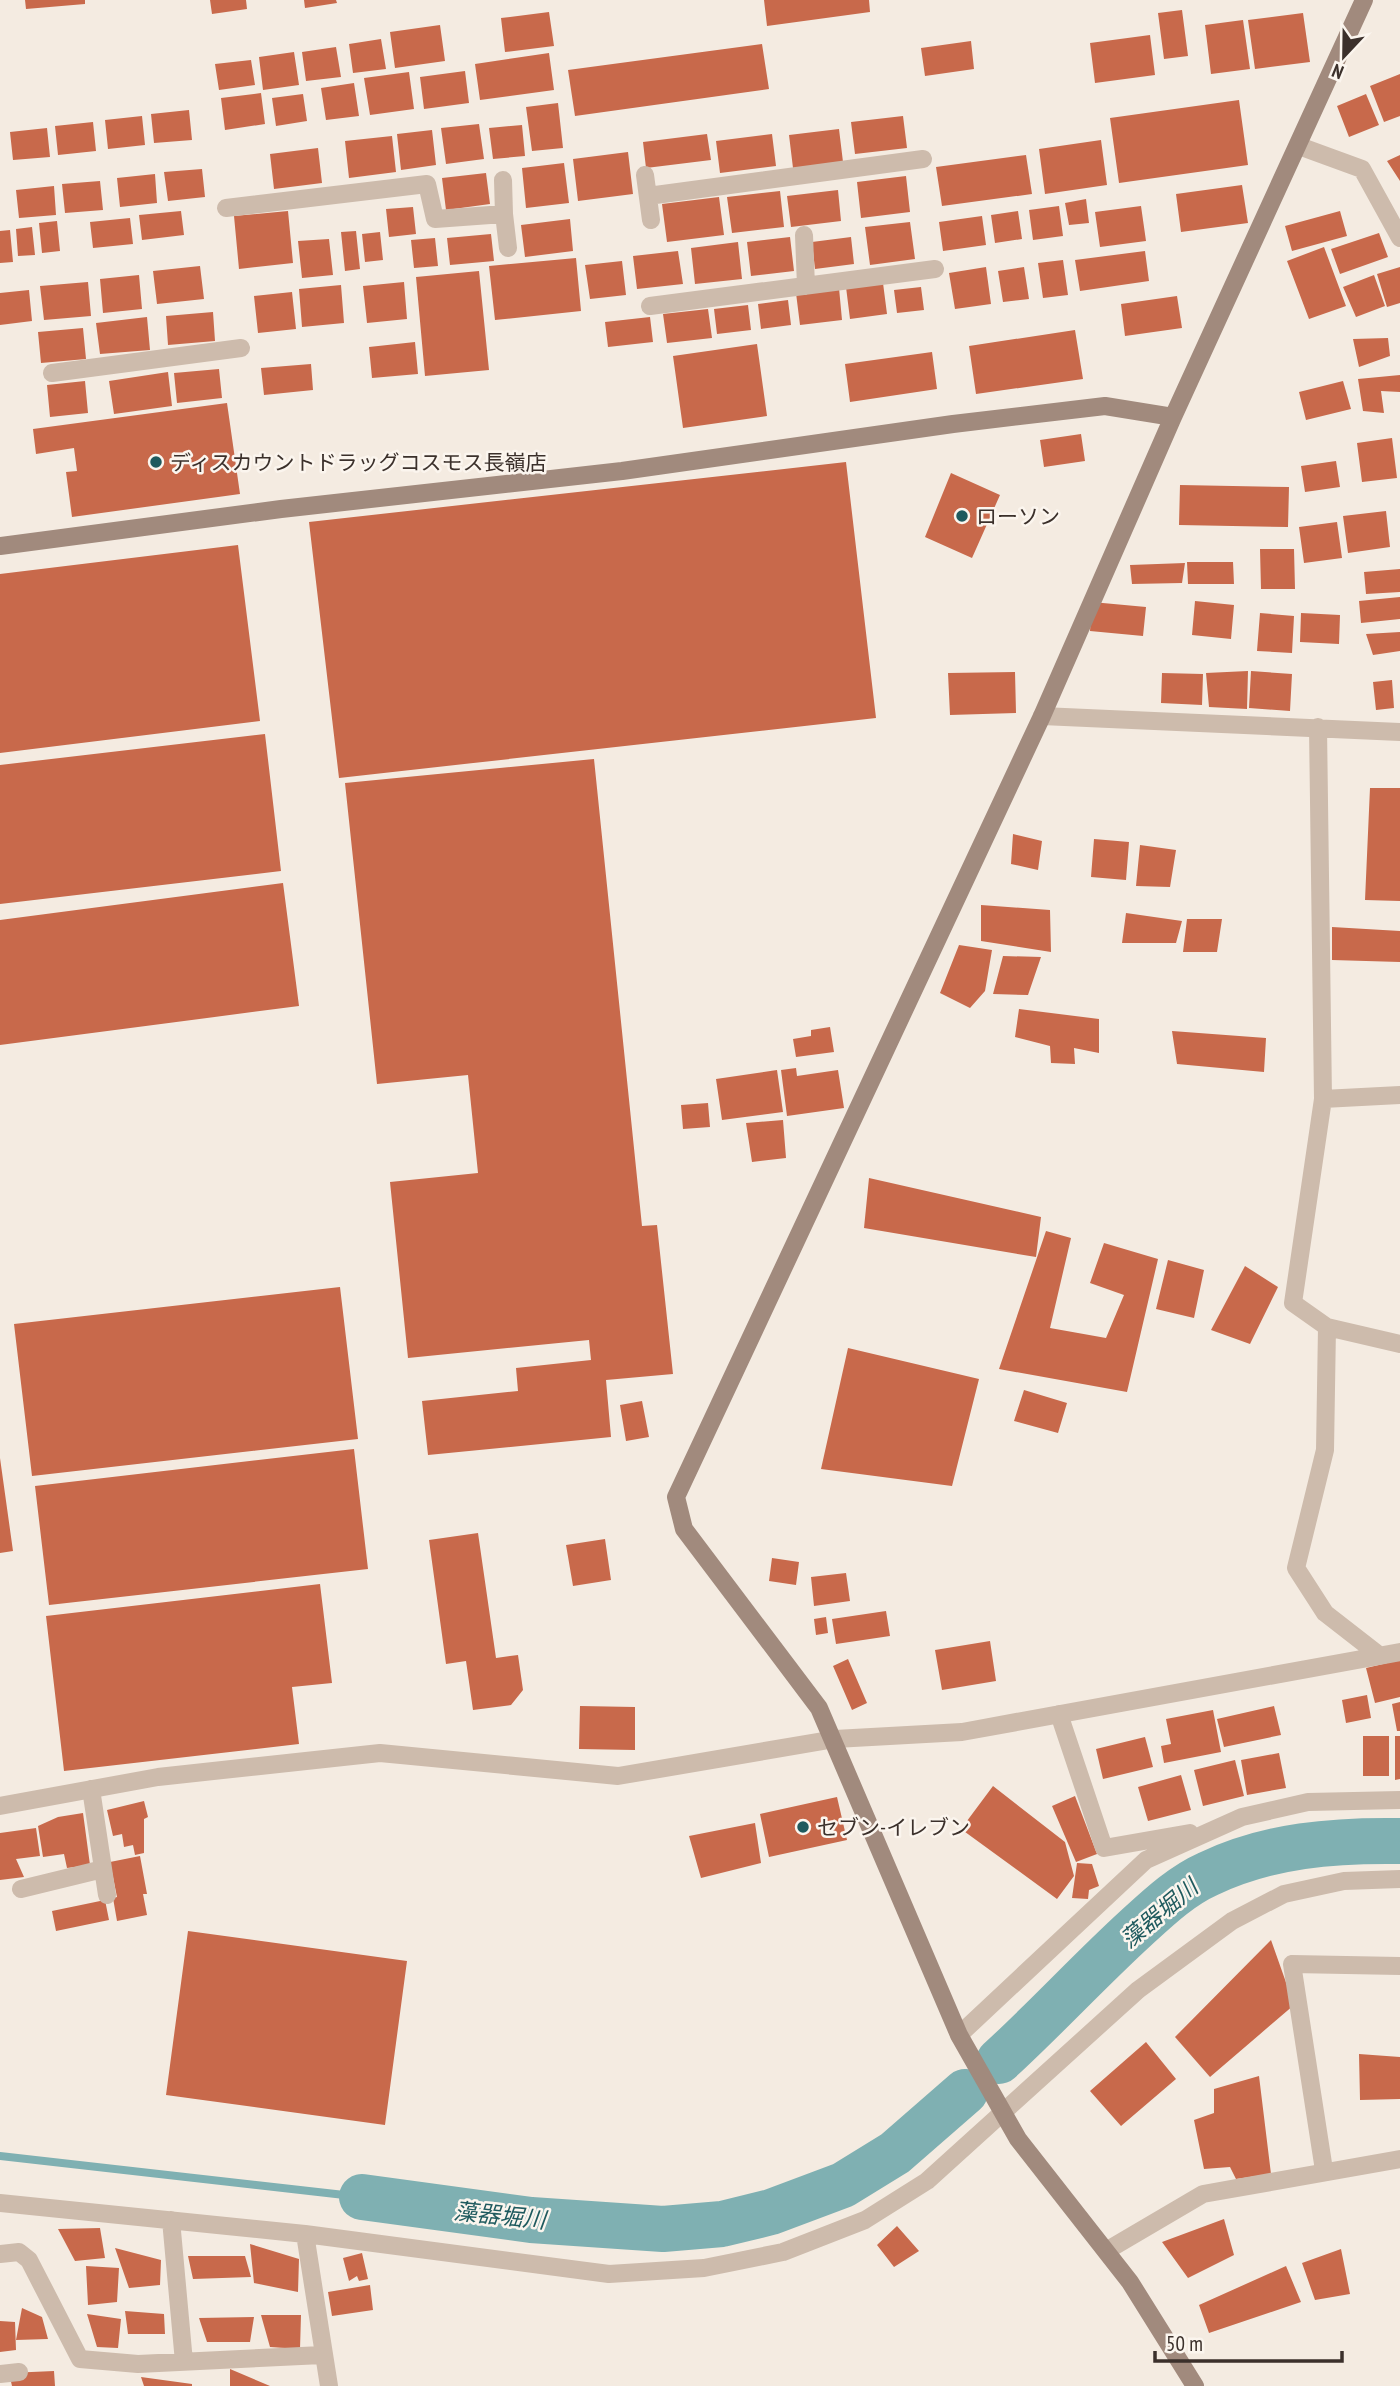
<svg xmlns="http://www.w3.org/2000/svg" width="1400" height="2386" viewBox="0 0 1400 2386" font-family="'PT Sans Narrow','Noto Sans JP',sans-serif">
<style>
.lines{fill:none;stroke-linecap:round;stroke-linejoin:round}
.stream{stroke:#7fb0b2;stroke-width:8}
.river{stroke:#7fb0b2;stroke-width:46}
.building{fill:#c8694b}
.street{stroke:#cdbbac;stroke-width:18}
.secondary{stroke:#a18a7d;stroke-width:18}
.poi-dot{fill:#1f5a5e;stroke:#fbf5ee;stroke-width:2.5}
.labels{text-anchor:middle;dominant-baseline:central;stroke-width:5;stroke-linejoin:round;paint-order:stroke}
.poi-label{font-size:21px;fill:#3b302b;stroke:#fbf5ee;text-anchor:start}
.water-label{font-size:23px;font-style:italic;fill:#1f5a5e;stroke:#fbf5ee}
</style>
<rect width="100%" height="100%" fill="#f4ebe1"/>
<g class="lines">
<path class="stream" d="M 0,2156 L 362,2197"/>
<path class="river" d="M 999,2061 C 1046,2018 1089,1971 1136,1928 C 1158,1908 1181,1886 1208,1874 C 1269,1845 1334,1840 1400,1841
M 362,2197 L 531,2220 L 663,2229 L 722,2224 L 771,2212 L 843,2185 L 895,2153 L 965,2092"/>
</g>
<path class="building" d="M 25,0 L 85,0 L 85,4 L 26,9 Z
M 210,0 L 246,0 L 247,9 L 212,14 Z
M 304,0 L 336,0 L 337,3 L 305,8 Z
M 764,0 L 869,0 L 870,12 L 767,26 Z
M 1182,10 L 1188,56 L 1164,59 L 1158,13 Z
M 549,12 L 554,46 L 505,52 L 501,18 Z
M 1303,13 L 1310,62 L 1255,69 L 1248,20 Z
M 1243,20 L 1250,69 L 1211,74 L 1205,25 Z
M 440,25 L 445,61 L 395,68 L 390,32 Z
M 1150,35 L 1155,75 L 1095,83 L 1090,43 Z
M 381,39 L 386,69 L 353,73 L 349,44 Z
M 971,41 L 974,69 L 925,76 L 921,48 Z
M 762,44 L 769,89 L 575,116 L 568,70 Z
M 336,47 L 341,77 L 306,81 L 302,52 Z
M 294,52 L 299,85 L 263,90 L 259,57 Z
M 549,53 L 554,90 L 480,100 L 475,64 Z
M 251,60 L 255,85 L 219,90 L 215,64 Z
M 465,71 L 469,103 L 424,109 L 420,77 Z
M 409,72 L 414,109 L 370,115 L 364,78 Z
M 1400,74 L 1400,116 L 1384,122 L 1370,86 Z
M 354,83 L 359,116 L 326,120 L 321,88 Z
M 261,93 L 265,124 L 225,130 L 221,98 Z
M 303,94 L 307,121 L 276,126 L 272,98 Z
M 1366,94 L 1379,125 L 1349,137 L 1337,106 Z
M 1239,100 L 1248,165 L 1119,183 L 1110,118 Z
M 558,103 L 563,148 L 532,151 L 526,107 Z
M 189,110 L 192,140 L 154,143 L 151,114 Z
M 142,116 L 145,145 L 108,149 L 105,120 Z
M 903,116 L 907,148 L 855,154 L 851,122 Z
M 93,122 L 96,151 L 58,155 L 55,126 Z
M 479,124 L 484,159 L 446,164 L 441,128 Z
M 522,125 L 525,156 L 493,159 L 489,128 Z
M 47,128 L 50,157 L 13,160 L 10,132 Z
M 839,129 L 843,162 L 793,168 L 789,135 Z
M 432,130 L 436,165 L 401,170 L 397,134 Z
M 707,134 L 711,160 L 646,168 L 643,142 Z
M 772,134 L 776,166 L 720,173 L 716,141 Z
M 392,136 L 396,172 L 349,178 L 345,141 Z
M 1101,140 L 1107,185 L 1045,194 L 1039,149 Z
M 318,148 L 322,183 L 274,189 L 270,154 Z
M 628,152 L 633,194 L 578,201 L 573,159 Z
M 1026,155 L 1032,194 L 942,206 L 936,167 Z
M 1400,155 L 1400,181 L 1387,161 Z
M 564,163 L 569,203 L 526,208 L 522,168 Z
M 202,169 L 205,197 L 168,201 L 164,172 Z
M 486,173 L 490,204 L 446,210 L 442,178 Z
M 155,174 L 157,203 L 120,207 L 117,178 Z
M 906,176 L 910,212 L 861,218 L 857,182 Z
M 100,181 L 103,210 L 65,213 L 62,184 Z
M 1242,185 L 1248,223 L 1181,232 L 1176,194 Z
M 54,186 L 56,215 L 19,218 L 16,190 Z
M 838,190 L 841,221 L 791,227 L 787,196 Z
M 780,191 L 784,227 L 732,233 L 727,197 Z
M 719,197 L 724,235 L 667,242 L 662,204 Z
M 1086,199 L 1089,223 L 1069,225 L 1065,203 Z
M 1059,206 L 1063,236 L 1033,240 L 1029,210 Z
M 1141,206 L 1146,241 L 1100,247 L 1095,212 Z
M 413,207 L 416,234 L 389,237 L 386,209 Z
M 181,211 L 184,235 L 142,240 L 139,215 Z
M 288,211 L 293,263 L 239,269 L 234,216 Z
M 1018,211 L 1022,239 L 995,243 L 991,215 Z
M 1340,211 L 1347,236 L 1292,251 L 1285,226 Z
M 982,216 L 986,245 L 943,251 L 939,222 Z
M 130,218 L 133,244 L 93,248 L 90,222 Z
M 570,219 L 573,251 L 525,257 L 521,225 Z
M 57,221 L 60,251 L 42,253 L 39,223 Z
M 910,222 L 915,259 L 870,265 L 865,227 Z
M 32,227 L 35,255 L 18,256 L 16,229 Z
M 10,230 L 13,262 L 0,263 L 0,231 Z
M 356,231 L 360,269 L 345,271 L 341,232 Z
M 380,232 L 383,260 L 365,262 L 362,234 Z
M 1379,233 L 1388,257 L 1340,274 L 1331,249 Z
M 491,234 L 494,261 L 450,265 L 447,238 Z
M 790,237 L 794,271 L 751,276 L 747,242 Z
M 851,237 L 854,264 L 815,269 L 812,242 Z
M 435,238 L 438,266 L 414,268 L 411,240 Z
M 329,239 L 333,275 L 302,278 L 298,241 Z
M 738,242 L 742,279 L 695,284 L 691,248 Z
M 1324,247 L 1346,306 L 1309,319 L 1287,261 Z
M 678,251 L 683,284 L 637,289 L 633,256 Z
M 1145,251 L 1149,281 L 1080,291 L 1075,260 Z
M 576,258 L 581,311 L 495,320 L 489,266 Z
M 1063,260 L 1068,295 L 1043,298 L 1038,263 Z
M 622,261 L 626,295 L 590,299 L 585,265 Z
M 200,266 L 204,299 L 157,304 L 153,271 Z
M 986,267 L 991,304 L 955,309 L 949,273 Z
M 1024,267 L 1029,299 L 1003,302 L 998,271 Z
M 1400,267 L 1400,303 L 1387,307 L 1377,274 Z
M 479,271 L 489,370 L 425,376 L 416,277 Z
M 139,275 L 142,309 L 103,313 L 100,279 Z
M 1374,275 L 1385,306 L 1356,317 L 1343,287 Z
M 88,282 L 91,316 L 44,320 L 40,286 Z
M 404,282 L 407,319 L 367,323 L 363,286 Z
M 883,283 L 887,314 L 850,319 L 846,287 Z
M 341,285 L 344,323 L 302,327 L 299,289 Z
M 921,287 L 924,310 L 897,313 L 894,290 Z
M 839,288 L 842,320 L 800,325 L 796,293 Z
M 29,290 L 32,321 L 0,325 L 0,293 Z
M 292,292 L 296,329 L 258,333 L 254,296 Z
M 1177,296 L 1182,328 L 1125,336 L 1121,304 Z
M 788,300 L 791,325 L 761,329 L 758,304 Z
M 748,305 L 751,330 L 717,334 L 714,309 Z
M 708,309 L 712,338 L 667,343 L 663,314 Z
M 213,312 L 215,341 L 168,345 L 166,316 Z
M 147,317 L 150,350 L 100,354 L 96,323 Z
M 650,317 L 653,342 L 608,347 L 605,322 Z
M 83,328 L 86,359 L 41,363 L 38,332 Z
M 1075,330 L 1083,379 L 976,394 L 969,346 Z
M 1388,338 L 1390,356 L 1359,367 L 1353,339 Z
M 415,342 L 418,374 L 372,378 L 369,347 Z
M 757,344 L 767,416 L 683,428 L 673,356 Z
M 932,352 L 937,389 L 850,402 L 845,364 Z
M 311,364 L 313,390 L 264,395 L 261,368 Z
M 219,369 L 222,398 L 177,403 L 174,373 Z
M 168,372 L 172,406 L 114,414 L 109,381 Z
M 1400,375 L 1400,392 L 1381,391 L 1384,413 L 1363,411 L 1358,379 Z
M 85,381 L 88,413 L 50,417 L 47,385 Z
M 1343,381 L 1351,409 L 1306,420 L 1299,392 Z
M 227,403 L 240,494 L 72,517 L 66,472 L 77,471 L 74,448 L 36,454 L 33,429 Z
M 1081,434 L 1085,461 L 1044,467 L 1040,440 Z
M 1392,438 L 1397,478 L 1362,482 L 1357,443 Z
M 1336,461 L 1340,487 L 1305,492 L 1301,466 Z
M 846,462 L 876,718 L 339,778 L 309,522 Z
M 951,473 L 1000,495 L 972,558 L 925,537 Z
M 1180,485 L 1289,487 L 1288,527 L 1179,525 Z
M 1386,511 L 1390,547 L 1348,553 L 1343,516 Z
M 1337,522 L 1342,558 L 1304,563 L 1299,527 Z
M 238,545 L 260,721 L 0,753 L 0,574 Z
M 1260,549 L 1294,549 L 1295,589 L 1261,589 Z
M 1187,562 L 1233,562 L 1234,584 L 1188,584 Z
M 1185,563 L 1182,583 L 1132,584 L 1130,565 Z
M 1400,569 L 1400,592 L 1366,594 L 1364,572 Z
M 1400,597 L 1400,619 L 1361,623 L 1359,601 Z
M 1195,601 L 1234,605 L 1231,639 L 1192,635 Z
M 1092,602 L 1146,607 L 1143,636 L 1090,631 Z
M 1260,613 L 1294,616 L 1292,653 L 1257,651 Z
M 1301,613 L 1340,615 L 1339,644 L 1300,642 Z
M 1400,632 L 1400,651 L 1373,655 L 1366,634 Z
M 1248,671 L 1247,709 L 1209,707 L 1206,673 Z
M 1251,671 L 1292,674 L 1290,711 L 1249,708 Z
M 1015,672 L 1016,713 L 950,715 L 948,673 Z
M 1162,673 L 1203,674 L 1202,705 L 1161,703 Z
M 1392,680 L 1394,708 L 1376,710 L 1373,682 Z
M 265,734 L 281,871 L 0,904 L 0,765 Z
M 594,759 L 642,1226 L 657,1225 L 673,1374 L 606,1380 L 611,1437 L 428,1455 L 422,1401 L 518,1391 L 516,1368 L 591,1360 L 589,1340 L 408,1358 L 390,1182 L 478,1173 L 468,1075 L 377,1084 L 345,783 Z
M 1370,788 L 1400,788 L 1400,901 L 1365,900 Z
M 1013,834 L 1042,841 L 1038,870 L 1011,864 Z
M 1094,839 L 1129,842 L 1126,880 L 1091,877 Z
M 1140,845 L 1176,850 L 1170,887 L 1136,886 Z
M 283,883 L 299,1006 L 0,1045 L 0,920 Z
M 981,905 L 1050,910 L 1051,952 L 981,941 Z
M 1126,913 L 1182,921 L 1176,943 L 1122,943 Z
M 1187,919 L 1222,919 L 1217,952 L 1183,952 Z
M 1332,927 L 1400,931 L 1400,962 L 1332,960 Z
M 959,945 L 992,950 L 985,991 L 970,1008 L 940,993 Z
M 1003,956 L 1041,957 L 1028,995 L 993,994 Z
M 1019,1009 L 1099,1019 L 1099,1053 L 1074,1048 L 1075,1064 L 1051,1063 L 1050,1046 L 1015,1037 Z
M 830,1027 L 834,1052 L 796,1057 L 793,1039 L 811,1036 L 811,1030 Z
M 1172,1031 L 1266,1038 L 1264,1072 L 1177,1064 Z
M 796,1068 L 797,1076 L 838,1070 L 844,1108 L 787,1116 L 781,1070 Z
M 777,1070 L 783,1112 L 722,1120 L 716,1079 Z
M 708,1103 L 710,1127 L 683,1129 L 681,1105 Z
M 783,1120 L 786,1158 L 752,1162 L 746,1123 Z
M 869,1178 L 1041,1217 L 1036,1257 L 864,1228 Z
M 1046,1231 L 1071,1238 L 1050,1328 L 1106,1338 L 1124,1295 L 1090,1283 L 1104,1243 L 1158,1259 L 1127,1392 L 999,1369 Z
M 1168,1260 L 1204,1270 L 1194,1318 L 1156,1309 Z
M 1245,1266 L 1278,1287 L 1250,1344 L 1211,1330 Z
M 340,1287 L 358,1439 L 32,1476 L 14,1324 Z
M 848,1348 L 979,1379 L 952,1486 L 821,1469 Z
M 1024,1390 L 1067,1403 L 1058,1433 L 1014,1421 Z
M 642,1401 L 649,1437 L 626,1441 L 620,1405 Z
M 354,1449 L 368,1569 L 49,1605 L 35,1486 Z
M 0,1458 L 13,1551 L 0,1553 Z
M 478,1533 L 496,1658 L 518,1655 L 523,1690 L 511,1705 L 473,1710 L 466,1661 L 446,1664 L 429,1540 Z
M 605,1539 L 611,1580 L 573,1586 L 566,1545 Z
M 772,1558 L 799,1562 L 796,1585 L 769,1581 Z
M 846,1573 L 850,1601 L 814,1606 L 811,1577 Z
M 320,1584 L 332,1683 L 292,1687 L 299,1744 L 64,1771 L 46,1616 Z
M 886,1611 L 890,1636 L 836,1644 L 832,1619 Z
M 826,1617 L 828,1633 L 816,1635 L 814,1619 Z
M 990,1641 L 996,1681 L 942,1690 L 935,1650 Z
M 848,1659 L 867,1703 L 852,1710 L 833,1666 Z
M 1400,1660 L 1400,1697 L 1375,1703 L 1366,1668 Z
M 1367,1695 L 1371,1718 L 1346,1723 L 1342,1700 Z
M 1400,1702 L 1400,1731 L 1397,1731 L 1392,1704 Z
M 580,1706 L 635,1707 L 635,1750 L 579,1749 Z
M 1274,1706 L 1281,1735 L 1224,1747 L 1217,1719 Z
M 1213,1710 L 1221,1752 L 1164,1763 L 1161,1746 L 1171,1744 L 1166,1719 Z
M 1363,1736 L 1389,1736 L 1389,1776 L 1363,1776 Z
M 1395,1736 L 1400,1736 L 1400,1779 L 1395,1780 Z
M 1145,1737 L 1153,1767 L 1103,1779 L 1096,1749 Z
M 1279,1753 L 1286,1788 L 1247,1795 L 1241,1760 Z
M 1235,1760 L 1244,1796 L 1203,1806 L 1194,1770 Z
M 1181,1775 L 1191,1810 L 1148,1821 L 1138,1787 Z
M 993,1786 L 1065,1842 L 1074,1876 L 1057,1899 L 961,1829 Z
M 1075,1796 L 1097,1854 L 1076,1862 L 1052,1806 Z
M 837,1797 L 847,1840 L 769,1857 L 760,1814 Z
M 144,1801 L 148,1817 L 144,1819 L 144,1853 L 135,1855 L 133,1845 L 124,1847 L 122,1834 L 113,1836 L 107,1810 Z
M 83,1813 L 90,1865 L 67,1868 L 64,1854 L 43,1857 L 38,1826 L 58,1817 Z
M 755,1823 L 761,1863 L 701,1878 L 689,1836 Z
M 36,1828 L 40,1856 L 16,1859 L 24,1877 L 0,1880 L 0,1833 Z
M 140,1856 L 147,1894 L 143,1894 L 147,1915 L 117,1921 L 113,1898 L 117,1897 L 110,1862 Z
M 1077,1863 L 1092,1864 L 1099,1886 L 1089,1890 L 1088,1899 L 1072,1898 Z
M 105,1900 L 109,1920 L 56,1931 L 52,1911 Z
M 188,1931 L 407,1961 L 385,2125 L 166,2095 Z
M 1271,1940 L 1294,2005 L 1210,2077 L 1175,2037 Z
M 1146,2042 L 1176,2079 L 1121,2126 L 1090,2091 Z
M 1359,2054 L 1400,2057 L 1400,2099 L 1360,2100 Z
M 1259,2076 L 1271,2174 L 1236,2179 L 1230,2167 L 1204,2169 L 1194,2120 L 1214,2113 L 1214,2089 Z
M 1224,2219 L 1234,2255 L 1188,2278 L 1162,2242 Z
M 897,2226 L 919,2251 L 894,2267 L 877,2245 Z
M 100,2228 L 105,2258 L 75,2261 L 58,2229 Z
M 250,2244 L 299,2259 L 298,2292 L 254,2283 Z
M 115,2248 L 161,2260 L 160,2285 L 129,2288 Z
M 1341,2249 L 1350,2294 L 1315,2300 L 1302,2263 Z
M 362,2253 L 368,2279 L 359,2281 L 357,2276 L 349,2281 L 343,2258 Z
M 188,2256 L 245,2256 L 251,2277 L 193,2279 Z
M 86,2266 L 119,2268 L 117,2302 L 88,2305 Z
M 1286,2266 L 1301,2302 L 1209,2333 L 1199,2305 Z
M 370,2285 L 373,2310 L 332,2316 L 328,2292 Z
M 22,2308 L 42,2317 L 48,2339 L 16,2340 Z
M 125,2311 L 164,2314 L 165,2334 L 128,2334 Z
M 87,2314 L 121,2319 L 118,2348 L 97,2347 Z
M 261,2315 L 301,2315 L 300,2349 L 270,2347 Z
M 254,2317 L 250,2342 L 207,2342 L 199,2318 Z
M 0,2321 L 15,2322 L 16,2350 L 0,2352 Z
M 230,2369 L 270,2386 L 230,2386 Z
M 54,2371 L 55,2386 L 12,2386 L 9,2373 Z
M 141,2377 L 192,2384 L 192,2386 L 144,2386 Z"/>
<g class="lines">
<path class="street" d="M 1299,146 L 1362,169 L 1400,238
M 645,175 L 651,220
M 503,180 L 504,214
M 648,196 L 923,159
M 226,208 L 427,184 L 435,219 L 504,214 L 508,248
M 804,235 L 806,286
M 650,306 L 935,269
M 52,373 L 241,348
M 1042,716 L 1400,732
M 1318,727 L 1323,1099 L 1293,1303 L 1327,1327 L 1400,1344
M 1323,1099 L 1400,1095
M 1327,1327 L 1325,1450 L 1296,1568 L 1325,1613 L 1379,1655
M 1059,1714 L 1104,1848 L 1190,1833
M 91,1789 L 107,1895
M 0,1806 L 158,1777 L 380,1753 L 618,1776 L 835,1739 L 962,1732 L 1400,1652
M 21,1889 L 103,1869
M 959,2035 L 1146,1860 L 1242,1817 L 1308,1802 L 1400,1800
M 1324,2170 L 1292,1964 L 1400,1966
M 0,2203 L 305,2234 L 609,2274 L 704,2268 L 783,2252 L 865,2220 L 927,2181 L 1138,1990 L 1232,1921 L 1284,1894 L 1344,1881 L 1400,1879
M 171,2220 L 184,2362
M 305,2234 L 329,2386
M 1106,2251 L 1203,2194 L 1400,2159
M 0,2254 L 19,2252 L 29,2260 L 80,2359 L 138,2364 L 322,2355
M 0,2374 L 19,2372"/>
<path class="secondary" d="M 0,546 L 281,509 L 622,471 L 953,424 L 1105,406 L 1173,417
M 1195,2386 L 1130,2282 L 1018,2139 L 959,2035 L 819,1708 L 684,1529 L 676,1497 L 1042,716 L 1173,417 L 1364,0"/>
</g>
<g class="poi-dot">
<circle cx="156" cy="462" r="7"/>
<circle cx="962" cy="516" r="7"/>
<circle cx="803" cy="1827" r="7"/>
</g>
<g class="labels">
<g class="poi-label">
<text x="170" y="462">ディスカウントドラッグコスモス長嶺店</text>
<text x="976" y="516">ローソン</text>
<text x="817" y="1827">セブン-イレブン</text>
</g>
<g class="water-label">
<text transform="translate(1159 1913) rotate(-40)">藻器堀川</text>
<text transform="translate(500 2215) rotate(6)">藻器堀川</text>
</g>
</g>
<g transform="translate(1344 56) rotate(202)" stroke="#fbf5ee" stroke-width="5" paint-order="stroke">
<path d="M0-5L12 26L0 18L-12 26Z" fill="#3b302b"/>
<text y="-10" font-size="19" font-weight="bold" text-anchor="middle" fill="#3b302b">N</text>
</g>
<path d="M1155 2351v10h187v-10" fill="none" stroke="#3b302b" stroke-width="3.5"/>
<text x="1166" y="2351" font-size="21" fill="#3b302b" stroke="#fbf5ee" stroke-width="5" paint-order="stroke">50 m</text>
</svg>
